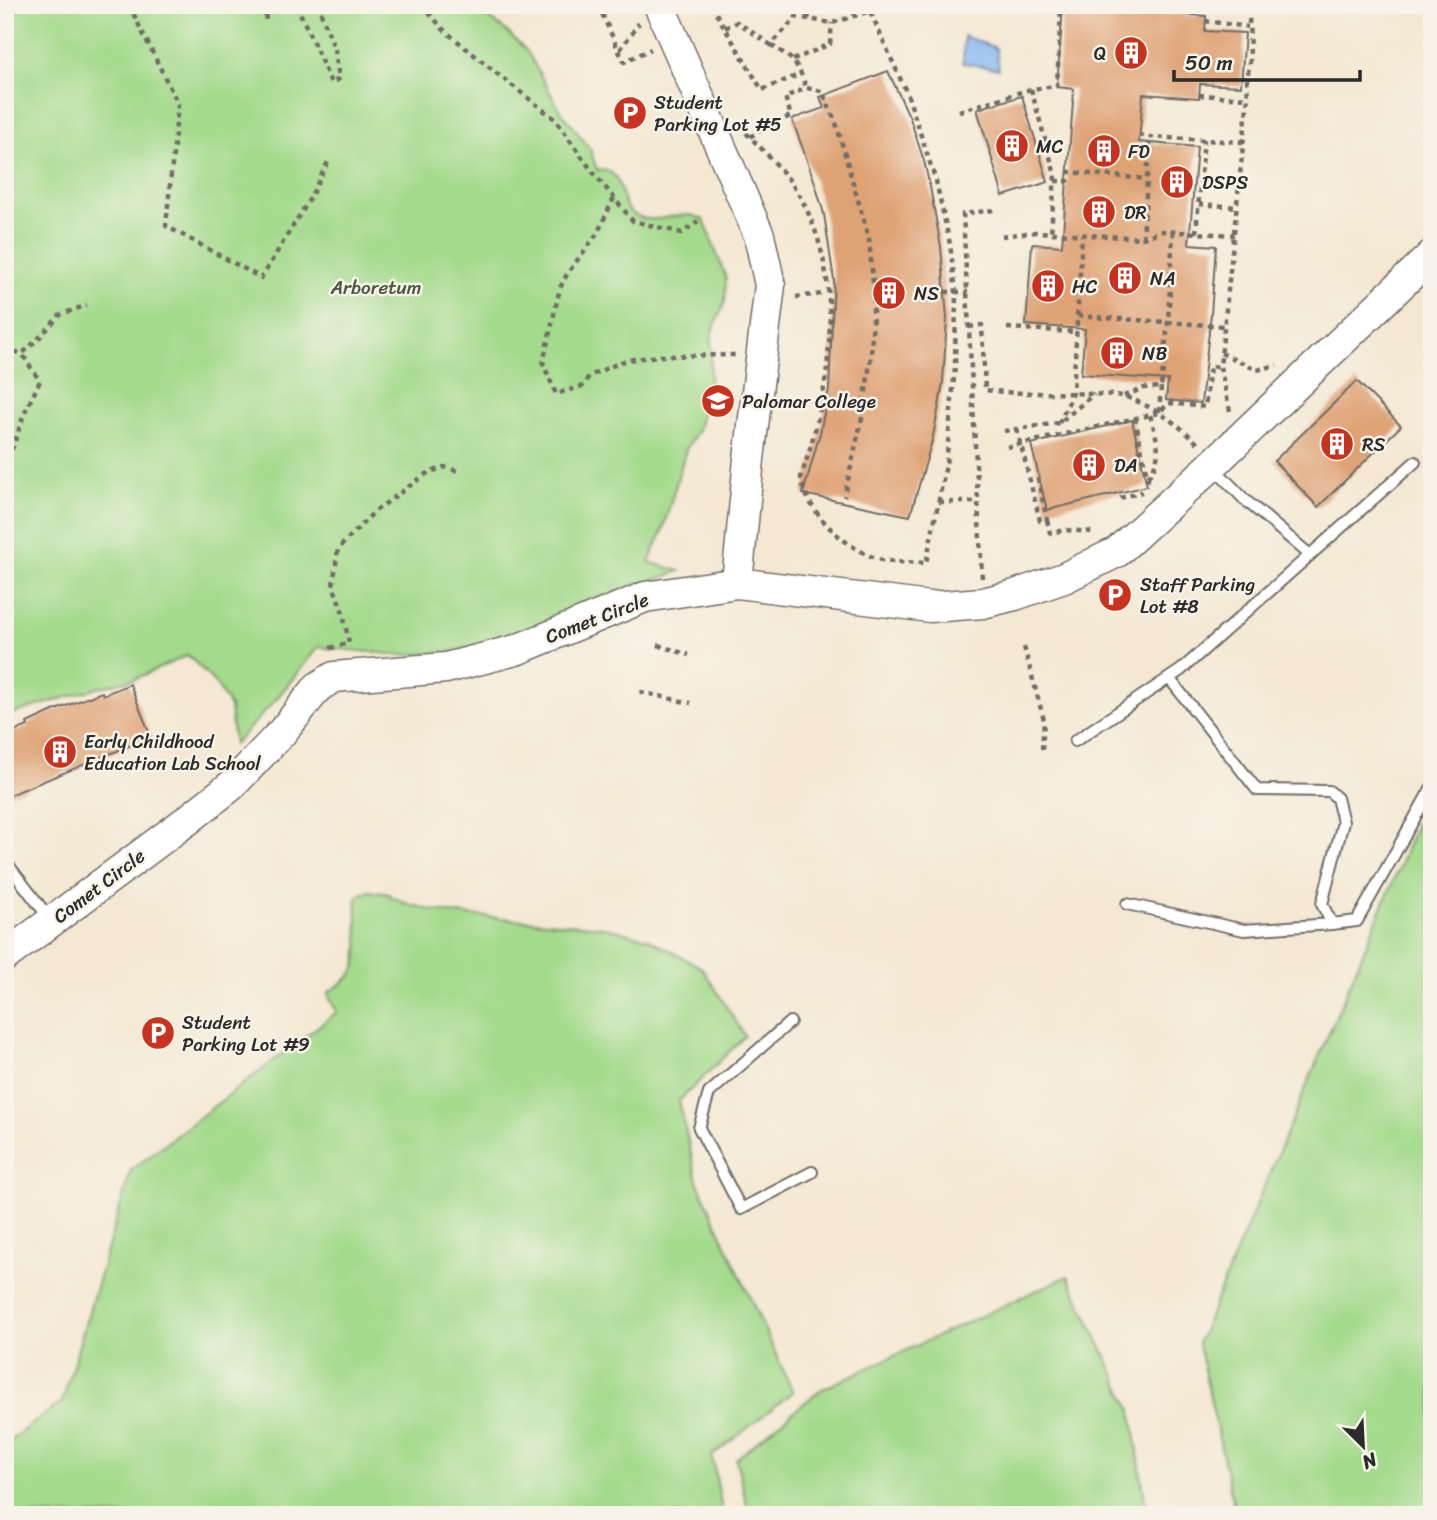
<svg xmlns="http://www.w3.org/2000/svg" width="1437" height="1520" viewBox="0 0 1437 1520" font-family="Sriracha,sans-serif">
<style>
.green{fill:#a3da8b;stroke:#67825b;stroke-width:2}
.water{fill:#86b7f2;stroke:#58718e;stroke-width:2}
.building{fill:#dfa274}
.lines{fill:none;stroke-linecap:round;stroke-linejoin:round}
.lane-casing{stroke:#716d66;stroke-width:14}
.secondary-casing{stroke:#716d66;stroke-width:33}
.path{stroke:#716d66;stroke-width:4.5;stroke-dasharray:5 5;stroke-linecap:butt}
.lane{stroke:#fff;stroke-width:10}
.secondary{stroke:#fff;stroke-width:30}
.labels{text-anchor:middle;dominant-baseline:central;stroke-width:5;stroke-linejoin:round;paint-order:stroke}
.poi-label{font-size:19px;fill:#2b2b2b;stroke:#f7f3e8;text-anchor:start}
.park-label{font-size:19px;fill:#495743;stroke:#f7f3e8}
.street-label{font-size:19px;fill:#2b2b2b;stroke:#f7f3e8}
</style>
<rect width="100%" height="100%" fill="#f7f3e8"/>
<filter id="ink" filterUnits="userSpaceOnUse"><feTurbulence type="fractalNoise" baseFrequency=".0143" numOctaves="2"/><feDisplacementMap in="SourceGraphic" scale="14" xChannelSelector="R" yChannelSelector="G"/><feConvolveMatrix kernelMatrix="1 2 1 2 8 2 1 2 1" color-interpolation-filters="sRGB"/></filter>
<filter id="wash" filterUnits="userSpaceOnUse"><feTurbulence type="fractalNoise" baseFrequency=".00686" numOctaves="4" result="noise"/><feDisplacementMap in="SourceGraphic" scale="28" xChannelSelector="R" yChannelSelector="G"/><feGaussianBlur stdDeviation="1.57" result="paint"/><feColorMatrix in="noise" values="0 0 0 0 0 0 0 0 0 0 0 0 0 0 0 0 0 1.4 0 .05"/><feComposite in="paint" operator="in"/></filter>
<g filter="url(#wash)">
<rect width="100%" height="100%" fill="#f4e8d3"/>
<path class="green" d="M 5,5 L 471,5 L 505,30 L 527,51 L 558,107 L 590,149 L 597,170 C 630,169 613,203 635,215 C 653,225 669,214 689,215 C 694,215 699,218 704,220 L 726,278 L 725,302 L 712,332 L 710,377 L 698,430 L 686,449 L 663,530 L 649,562 L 680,571 L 597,599 L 522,633 L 473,647 L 447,652 L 401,655 L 318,647 L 277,698 L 234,745 L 230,707 L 216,684 L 188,655 L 135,679 L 100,687 L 5,716 Z
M 1432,797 L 1432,1515 L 1236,1515 L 1198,1343 L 1400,865 L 1423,806 Z
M 369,891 L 389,894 L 392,897 L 408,904 L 431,910 L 456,914 L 603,927 L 647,938 L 702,968 L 745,1036 L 679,1101 L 697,1181 L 793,1392 L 712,1456 L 723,1515 L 5,1515 L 5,1444 L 62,1402 L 131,1170 L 337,1012 L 328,995 L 329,992 C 336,987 345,982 351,975 C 365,957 354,920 357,898 L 362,894 Z
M 1068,1276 L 1132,1412 L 1147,1515 L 749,1515 L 736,1459 L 820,1390 Z"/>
<path class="water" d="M 964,36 L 996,48 L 999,69 L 963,63 Z"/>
<g id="blocks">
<path class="building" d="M 1063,5 L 1206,16 L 1205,31 L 1245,33 L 1241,86 L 1200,84 L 1199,98 L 1143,94 L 1139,142 L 1197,147 L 1189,244 L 1216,246 L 1211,314 L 1201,403 L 1166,400 L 1168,380 L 1081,374 L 1085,329 L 1026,325 L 1032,244 L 1062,246 L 1074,89 L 1057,87 Z
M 888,71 L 910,118 L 924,161 L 930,187 L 941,247 L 947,318 L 943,382 L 939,406 L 932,441 L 910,516 L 803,494 L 820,433 L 829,389 L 834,280 L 824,214 L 814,180 L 792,119 L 824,108 L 820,97 Z
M 1022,96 L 1048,182 L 1003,196 L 977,109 Z
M 1357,381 L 1401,426 L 1318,507 L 1274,461 Z
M 1132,420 L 1147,486 L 1047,510 L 1031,444 Z
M 130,684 L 151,737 L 5,797 L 5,735 L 28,726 L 27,723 L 53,711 L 102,692 L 103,695 Z"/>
</g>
</g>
<g filter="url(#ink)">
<use href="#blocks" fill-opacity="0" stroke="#716d66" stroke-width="2"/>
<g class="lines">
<g class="lane-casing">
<path id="lane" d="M 1214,468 L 1244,499 L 1310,555 L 1415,462
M 1169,678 L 1257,790 L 1329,791 L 1337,798 L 1343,822 L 1322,904 L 1332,924 L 1357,921 L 1432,787
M 1075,741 L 1181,670 L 1310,555
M 5,861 L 50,919
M 1127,904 L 1244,930 L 1332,924
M 790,1022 L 709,1093 L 699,1128 L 741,1209 L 812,1172"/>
</g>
<g class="secondary-casing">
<path id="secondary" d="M 659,5 L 759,235 L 770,285 L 749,459 L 737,583
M 5,956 L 189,819 L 232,785 L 283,731 L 318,687 L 334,677 L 446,668 L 516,650 L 645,597 L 737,583 L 930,607 L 983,603 L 1015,595 L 1064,578 L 1117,552 L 1209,468 L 1432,255"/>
</g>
<path class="path" d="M 129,5 L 178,104 L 166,226 L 261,278 L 309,200 L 329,160
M 265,5 L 266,24
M 295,5 L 302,17 L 331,83 L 339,79 L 335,50 L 318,5
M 422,5 L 444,30 L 500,76 L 555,119 L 592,171 L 633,221 L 682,233 L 698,221
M 598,5 L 624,62 L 651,49
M 711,5 L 762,90 L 801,74
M 864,5 L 870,11
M 1009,5 L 1062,9
M 1091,5 L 1091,11
M 808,19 L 811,5
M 1205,21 L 1248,27
M 725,28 L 737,22 L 771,45 L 796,17 L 832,23 L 870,11 L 908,96 L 936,181 L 950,244 L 956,292 L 955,367 L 946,465 L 926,563 C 912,562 896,563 882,560 C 848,551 806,513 801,477 C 830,391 846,291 805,206 C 791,177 767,154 745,132
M 771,45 C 793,59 798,62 806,88
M 620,50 L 639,23
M 793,60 L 830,44 L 832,23
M 1031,89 L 1055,175 L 1051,233
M 1199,95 L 1248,98
M 959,111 L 1031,89 L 1057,86 L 1061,9
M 1139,135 L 1150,137 L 1243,142
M 750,137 L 766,126 L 791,116 L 785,97 L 806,88 L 822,91 L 836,123 L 869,239 L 874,293 L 871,356 L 862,418 L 844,497
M 1055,181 L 1068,181 L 1069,172 L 1147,179
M 614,198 L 597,234 L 567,274 L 560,288 L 543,363 L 556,394 L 583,386 L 589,376 L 626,360 L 659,356 L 736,355
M 1199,204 L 1236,207
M 1196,233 L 1204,139
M 1002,236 L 1036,232 L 1143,238 L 1161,231 L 1234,235
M 1143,238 L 1150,137
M 945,292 L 968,292
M 796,297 L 822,294
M 1078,316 L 1223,326
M 969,327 L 982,325 L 985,390 C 1021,395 1058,392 1094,394 C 1104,395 1116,394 1126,397 C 1150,405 1181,425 1198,444
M 1007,328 L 1076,332
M 5,348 L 22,354 L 38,339 L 60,315 L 87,305
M 1221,353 L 1257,370 L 1277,365
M 1124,396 L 1144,388 L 1161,387 L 1168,323 L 1173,231
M 1230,411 L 1220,367 L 1248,98 L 1247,78 L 1250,62 L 1249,5
M 1159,412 L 1161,387
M 1135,418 L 1149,486
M 1059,423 L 1073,393 L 1082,235
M 1017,429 L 1040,521 L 1047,520 L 1037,474
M 1004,431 L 1059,423 L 1094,394
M 1007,447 L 1159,413 L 1169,403 L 1205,407 L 1210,366 L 1220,367
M 5,458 L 13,447 L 24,414 L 40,381 L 22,354
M 1148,477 C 1164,456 1157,439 1150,415
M 1120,498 L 1142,492
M 939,502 L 978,502
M 1047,520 L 1050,533 L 1065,530 L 1092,532 L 1093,534
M 982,578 L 963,214 L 994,210
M 658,645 L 689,655
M 1024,647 L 1044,720 L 1042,751
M 330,648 L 349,643 L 343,613 L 333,585 L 338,549 L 374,512 L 426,474 L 444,467 L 461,472
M 640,692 L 691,703"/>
<use href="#lane" class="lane"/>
<use href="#secondary" class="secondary"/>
</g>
</g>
<defs>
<g id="building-disc" transform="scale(1.75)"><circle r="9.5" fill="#c8321e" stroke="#f7f3e8"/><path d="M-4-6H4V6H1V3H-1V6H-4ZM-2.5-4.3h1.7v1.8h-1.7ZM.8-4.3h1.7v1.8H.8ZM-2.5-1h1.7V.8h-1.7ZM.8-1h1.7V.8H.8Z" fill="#fff"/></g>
<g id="parking-disc" transform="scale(1.75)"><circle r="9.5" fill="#c8321e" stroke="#f7f3e8"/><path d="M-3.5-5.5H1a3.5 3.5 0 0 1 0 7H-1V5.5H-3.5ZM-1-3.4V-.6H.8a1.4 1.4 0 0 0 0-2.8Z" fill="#fff"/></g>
<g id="university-disc" transform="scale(1.75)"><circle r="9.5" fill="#c8321e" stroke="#f7f3e8"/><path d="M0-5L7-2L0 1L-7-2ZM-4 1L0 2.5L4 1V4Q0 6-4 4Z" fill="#fff"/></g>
</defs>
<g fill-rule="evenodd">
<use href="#building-disc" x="1131" y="53"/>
<use href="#parking-disc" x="630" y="113"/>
<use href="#building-disc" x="1012" y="146"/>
<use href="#building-disc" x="1104" y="151"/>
<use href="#building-disc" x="1177" y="182"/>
<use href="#building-disc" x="1099" y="212"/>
<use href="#building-disc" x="1125" y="278"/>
<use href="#building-disc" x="1048" y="286"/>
<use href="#building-disc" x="889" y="293"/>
<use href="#building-disc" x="1117" y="353"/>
<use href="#university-disc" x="718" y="401"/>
<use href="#building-disc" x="1337" y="444"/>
<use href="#building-disc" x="1089" y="465"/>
<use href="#parking-disc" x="1115" y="595"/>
<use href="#building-disc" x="60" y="752"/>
<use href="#parking-disc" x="158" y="1033"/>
</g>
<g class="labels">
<g class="poi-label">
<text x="1106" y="53" text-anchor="end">Q</text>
<text x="654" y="102">Student<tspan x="654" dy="22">Parking Lot #5</tspan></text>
<text x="1036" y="146">MC</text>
<text x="1128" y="151">FD</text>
<text x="1202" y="182">DSPS</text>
<text x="1124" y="212">DR</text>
<text x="1150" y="278">NA</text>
<text x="1072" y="286">HC</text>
<text x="914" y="293">NS</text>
<text x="1142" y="353">NB</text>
<text x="742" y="401">Palomar College</text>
<text x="1362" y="444">RS</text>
<text x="1114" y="465">DA</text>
<text x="1140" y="584">Staff Parking<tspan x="1140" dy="22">Lot #8</tspan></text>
<text x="84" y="741">Early Childhood<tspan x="84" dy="22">Education Lab School</tspan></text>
<text x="182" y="1022">Student<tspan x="182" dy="22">Parking Lot #9</tspan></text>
</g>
<g class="park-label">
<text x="376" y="287">Arboretum</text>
</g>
<g class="street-label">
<text transform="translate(597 618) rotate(-21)">Comet Circle</text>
<text transform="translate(99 886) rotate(-37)">Comet Circle</text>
</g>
</g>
<rect width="1437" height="1520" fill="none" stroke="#f7f3e8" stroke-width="28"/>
<g transform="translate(1363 1446) rotate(156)" stroke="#f7f3e8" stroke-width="5" paint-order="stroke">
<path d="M0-5L12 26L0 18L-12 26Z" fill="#2b2b2b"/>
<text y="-10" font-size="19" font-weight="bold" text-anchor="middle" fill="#2b2b2b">N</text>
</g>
<path d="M1174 70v10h186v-10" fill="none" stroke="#2b2b2b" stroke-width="3.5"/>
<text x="1185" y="70" font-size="21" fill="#2b2b2b" stroke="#f7f3e8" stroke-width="5" paint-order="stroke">50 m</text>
</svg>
